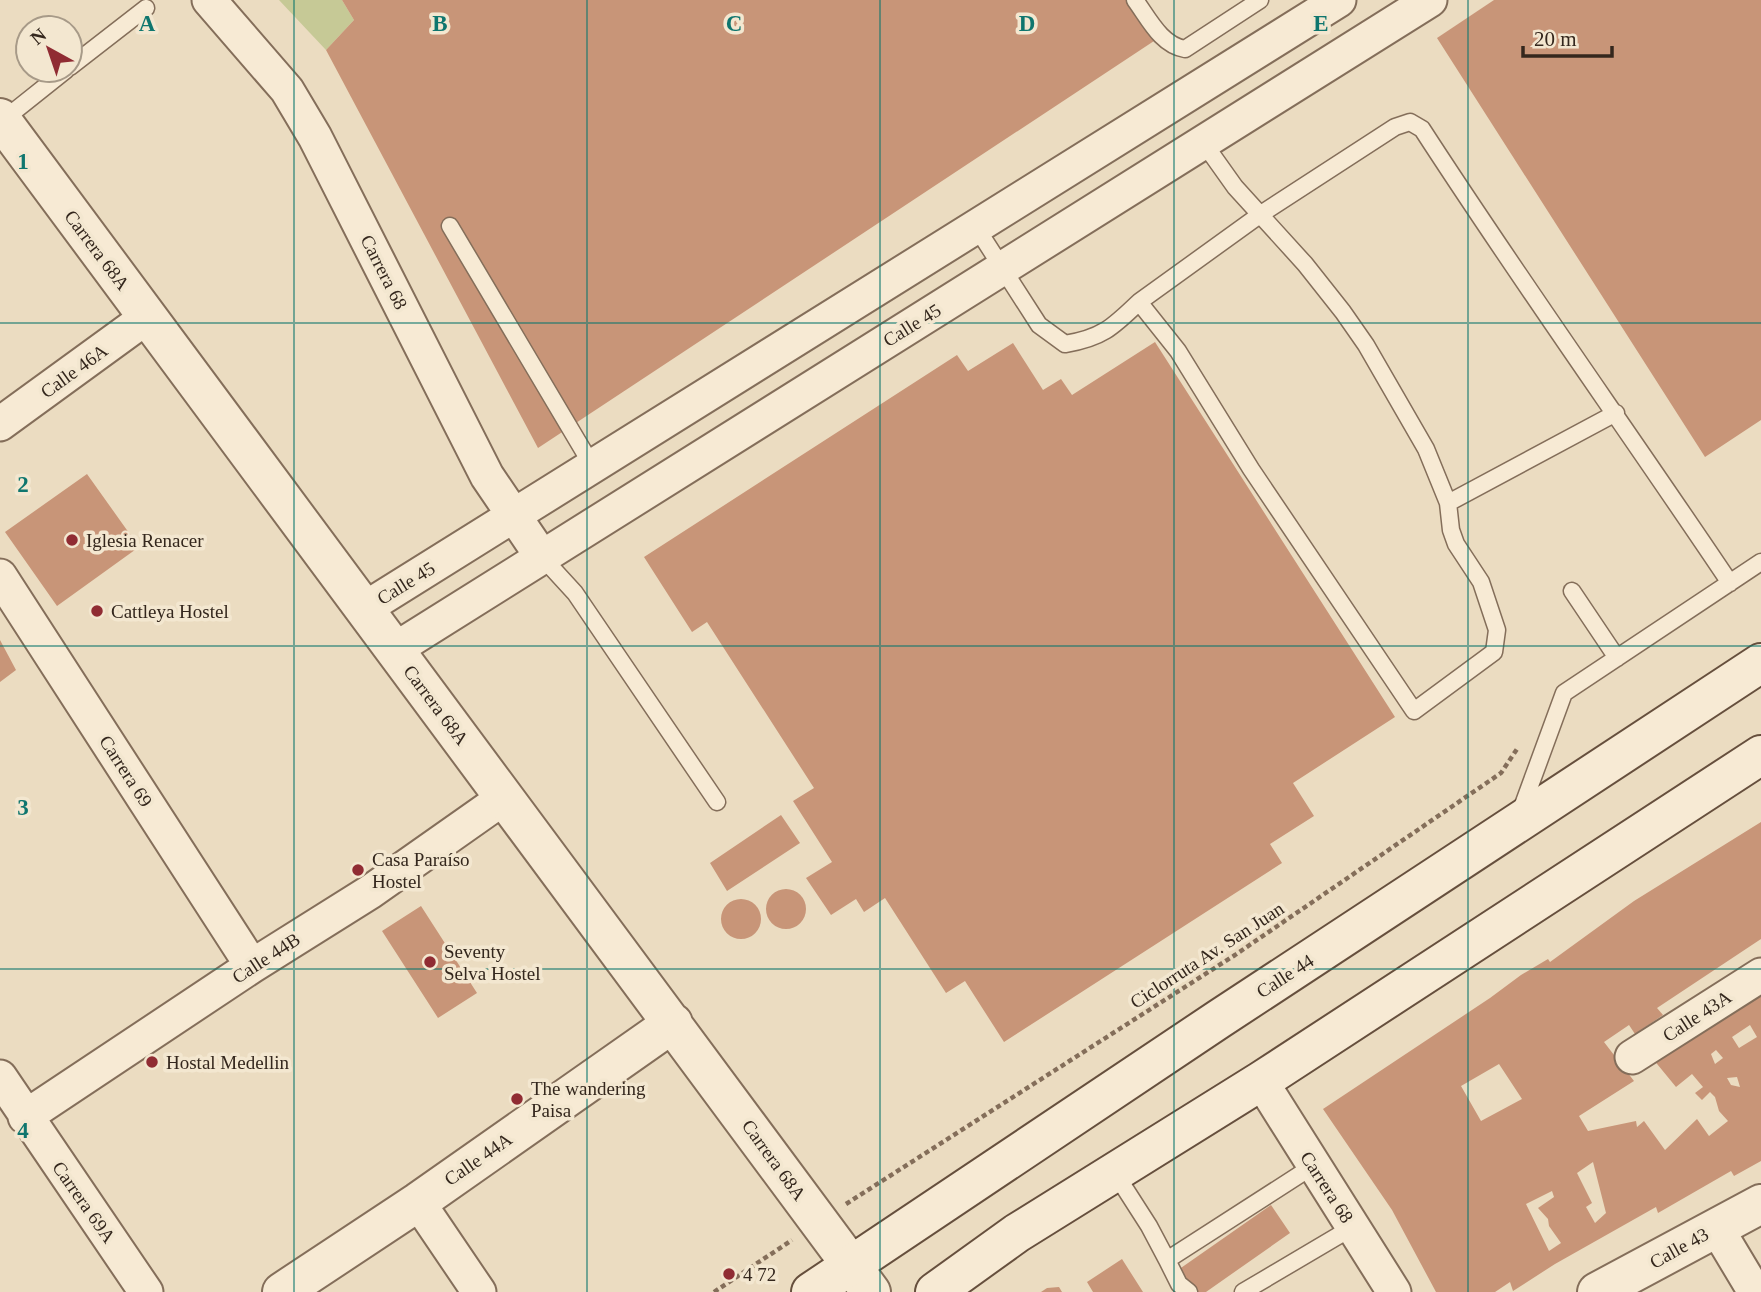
<svg xmlns="http://www.w3.org/2000/svg" width="1761" height="1292" viewBox="0 0 1761 1292" font-family="'Times New Roman',serif">
<style>
.green{fill:#c6c996}
.building{fill:#c89578;fill-rule:evenodd}
.lines{fill:none;stroke-linecap:round;stroke-linejoin:round}
.service-casing{stroke:#846e5a;stroke-width:19}
.minor-casing{stroke:#846e5a;stroke-width:37}
.tertiary-casing{stroke:#846e5a;stroke-width:42}
.secondary-casing{stroke:#664f3d;stroke-width:42}
.path{stroke:#846e5a;stroke-width:4.5;stroke-dasharray:5 3.5;stroke-linecap:butt}
.service{stroke:#f7ead4;stroke-width:16}
.minor{stroke:#f7ead4;stroke-width:33}
.tertiary{stroke:#f7ead4;stroke-width:38}
.secondary{stroke:#f7ead4;stroke-width:38}
.grid{fill:none;stroke:#0f766e;stroke-width:2;stroke-opacity:0.55}
.poi-dot{fill:#902c33;stroke:#f3e7d0;stroke-width:2.5}
.labels{text-anchor:middle;dominant-baseline:central;stroke-width:7;stroke-linejoin:round;paint-order:stroke}
.street-label{font-size:19px;fill:#34271d;stroke:#f3e7d0}
.poi-label{font-size:19px;fill:#34271d;stroke:#f3e7d0;text-anchor:start}
.grid-label{font-size:23px;text-anchor:middle;font-weight:bold;fill:#0f766e;stroke:#f3e7d0;stroke-width:7;stroke-linejoin:round;paint-order:stroke}
</style>
<rect width="100%" height="100%" fill="#ebdcc1"/>
<path class="green" d="M 279,0 L 342,0 L 354,20 L 326,50 Z"/>
<path class="building" d="M 342,0 L 1127,0 L 1154,41 L 538,448 L 326,50 L 354,20 Z
M 1494,0 L 1761,0 L 1761,420 L 1705,457 L 1437,38 Z
M 1155,342 L 1395,717 L 1293,783 L 1314,816 L 1270,844 L 1282,863 L 1004,1042 L 965,981 L 946,993 L 885,898 L 864,912 L 856,899 L 831,915 L 806,878 L 832,862 L 793,801 L 814,788 L 707,622 L 692,632 L 644,557 L 957,355 L 968,371 L 1013,343 L 1043,390 L 1061,379 L 1072,395 Z
M 87,474 L 139,547 L 57,606 L 5,532 Z
M 0,640 L 16,670 L 0,682 Z
M 781,815 L 800,843 L 727,891 L 710,863 Z
M 1761,822 L 1761,939 L 1657,1008 L 1663,1015 L 1650,1024 L 1635,1034 L 1629,1025 L 1604,1042 L 1634,1081 L 1579,1116 L 1588,1131 L 1636,1121 L 1637,1127 L 1644,1121 L 1665,1150 L 1697,1119 L 1709,1136 L 1728,1121 L 1719,1111 L 1715,1097 L 1710,1092 L 1702,1100 L 1695,1093 L 1703,1087 L 1692,1074 L 1676,1087 L 1653,1059 L 1757,993 L 1761,995 L 1761,1161 L 1734,1176 L 1731,1171 L 1658,1213 L 1656,1207 L 1555,1264 L 1513,1291 L 1510,1282 L 1495,1292 L 1436,1292 L 1392,1210 L 1323,1109 L 1490,998 L 1521,975 L 1548,959 L 1550,962 L 1634,901 ZM 1750,1025 L 1757,1037 L 1739,1048 L 1732,1037 ZM 1716,1050 L 1723,1058 L 1715,1064 L 1711,1054 ZM 1499,1064 L 1522,1099 L 1481,1121 L 1461,1086 ZM 1737,1077 L 1740,1087 L 1731,1085 L 1727,1078 ZM 1593,1162 L 1606,1213 L 1595,1223 L 1586,1207 L 1592,1203 L 1577,1173 ZM 1552,1191 L 1554,1197 L 1538,1208 L 1548,1219 L 1549,1226 L 1561,1243 L 1549,1251 L 1526,1204 Z
M766 909a20 20 0 1 1 40 0a20 20 0 1 1-40 0Z
M721 919a20 20 0 1 1 40 0a20 20 0 1 1-40 0Z
M 421,906 L 477,993 L 438,1018 L 382,931 Z
M 1271,1205 L 1290,1233 L 1206,1292 L 1194,1292 L 1178,1270 Z
M 1122,1259 L 1143,1292 L 1093,1292 L 1087,1282 Z
M 1059,1287 L 1062,1292 L 1041,1292 L 1047,1288 Z"/>
<g class="lines">
<g class="service-casing">
<path id="service" d="M 1135,0 C 1149,19 1161,45 1185,49 L 1260,0
M 70,67 L 146,8
M 2,121 L 66,70
M 450,226 L 593,467
M 976,227 L 1039,325 L 1065,344 C 1102,338 1113,327 1139,302 L 1178,351 L 1251,469 L 1414,711 L 1494,652 L 1497,630 L 1481,582 L 1456,544 L 1451,530 L 1448,503 L 1426,449 L 1366,345 L 1343,312 L 1305,264 L 1235,187 L 1203,142
M 1139,302 L 1261,214 L 1395,127 L 1410,122 L 1422,129 C 1521,282 1628,431 1730,583
M 1448,503 L 1616,413
M 542,557 L 575,593 L 717,802
M 1572,591 L 1617,658
M 1520,813 L 1564,693 L 1761,562
M 1115,1173 L 1149,1226 L 1167,1260 L 1313,1166
M 1167,1260 L 1179,1284 L 1189,1292
M 1243,1292 L 1353,1227"/>
</g>
<g class="minor-casing">
<path id="minor" d="M 209,0 L 287,90 L 315,137 L 487,476 L 542,557
M 0,424 L 147,317
M 0,576 L 252,966
M 364,609 L 1339,0
M 394,650 L 1430,0
M 1632,1057 L 1761,975
M 0,1077 L 146,1292
M 1261,1081 L 1394,1292
M 25,1117 L 252,966 L 370,892 L 505,797
M 418,1202 L 479,1292
M 1716,1227 L 1755,1292"/>
</g>
<g class="tertiary-casing">
<path id="tertiary" d="M 0,118 L 871,1292
M 282,1292 L 418,1202 L 673,1023
M 1597,1292 L 1761,1204"/>
</g>
<g class="secondary-casing">
<path id="secondary" d="M 811,1292 L 1219,1019 L 1761,663
M 935,1292 L 1017,1233 L 1261,1081 L 1761,755"/>
</g>
<path class="path" d="M 846,1204 L 1235,955 L 1501,773 L 1517,749
M 714,1292 L 792,1240"/>
<use href="#service" class="service"/>
<use href="#minor" class="minor"/>
<use href="#tertiary" class="tertiary"/>
<use href="#secondary" class="secondary"/>
</g>
<path class="grid" d="M 294,0 L 294,1292M 587,0 L 587,1292M 880,0 L 880,1292M 1174,0 L 1174,1292M 1468,0 L 1468,1292M 0,323 L 1761,323M 0,646 L 1761,646M 0,969 L 1761,969"/>
<g class="poi-dot">
<circle cx="72" cy="540" r="7"/>
<circle cx="97" cy="611" r="7"/>
<circle cx="358" cy="870" r="7"/>
<circle cx="430" cy="962" r="7"/>
<circle cx="152" cy="1062" r="7"/>
<circle cx="517" cy="1099" r="7"/>
<circle cx="729" cy="1274" r="7"/>
</g>
<g class="labels">
<g class="street-label">
<text transform="translate(97 250) rotate(53)">Carrera 68A</text>
<text transform="translate(384 272) rotate(63)">Carrera 68</text>
<text transform="translate(912 325) rotate(-32)">Calle 45</text>
<text transform="translate(74 371) rotate(-36)">Calle 46A</text>
<text transform="translate(406 583) rotate(-32)">Calle 45</text>
<text transform="translate(436 705) rotate(53)">Carrera 68A</text>
<text transform="translate(126 771) rotate(57)">Carrera 69</text>
<text transform="translate(1207 955) rotate(-33)">Ciclorruta Av. San Juan</text>
<text transform="translate(266 958) rotate(-33)">Calle 44B</text>
<text transform="translate(1285 976) rotate(-33)">Calle 44</text>
<text transform="translate(1697 1016) rotate(-33)">Calle 43A</text>
<text transform="translate(478 1159) rotate(-35)">Calle 44A</text>
<text transform="translate(774 1160) rotate(54)">Carrera 68A</text>
<text transform="translate(1327 1187) rotate(57)">Carrera 68</text>
<text transform="translate(84 1202) rotate(55)">Carrera 69A</text>
<text transform="translate(1679 1248) rotate(-29)">Calle 43</text>
</g>
<g class="poi-label">
<text x="86" y="540">Iglesia Renacer</text>
<text x="111" y="611">Cattleya Hostel</text>
<text x="372" y="859">Casa Paraíso<tspan x="372" dy="22">Hostel</tspan></text>
<text x="444" y="951">Seventy<tspan x="444" dy="22">Selva Hostel</tspan></text>
<text x="166" y="1062">Hostal Medellin</text>
<text x="531" y="1088">The wandering<tspan x="531" dy="22">Paisa</tspan></text>
<text x="743" y="1274">4 72</text>
</g>
</g>
<g class="grid-label">
<text x="147" y="31">A</text>
<text x="440" y="31">B</text>
<text x="734" y="31">C</text>
<text x="1027" y="31">D</text>
<text x="1321" y="31">E</text>
<text x="23" y="169">1</text>
<text x="23" y="492">2</text>
<text x="23" y="815">3</text>
<text x="23" y="1138">4</text>
</g>
<g transform="translate(49 49) rotate(320)"><circle r="33" fill="#f3e7d0" stroke="#a79a88" stroke-width="2"/>
<path d="M0-5L12 26L0 18L-12 26Z" fill="#902c33"/>
<text y="-10" font-size="19" font-weight="bold" text-anchor="middle" fill="#34271d">N</text>
</g>
<path d="M1523 46v10h89v-10" fill="none" stroke="#34271d" stroke-width="3.5"/>
<text x="1534" y="46" font-size="21" fill="#34271d" stroke="#f3e7d0" stroke-width="5" paint-order="stroke">20 m</text>
</svg>
